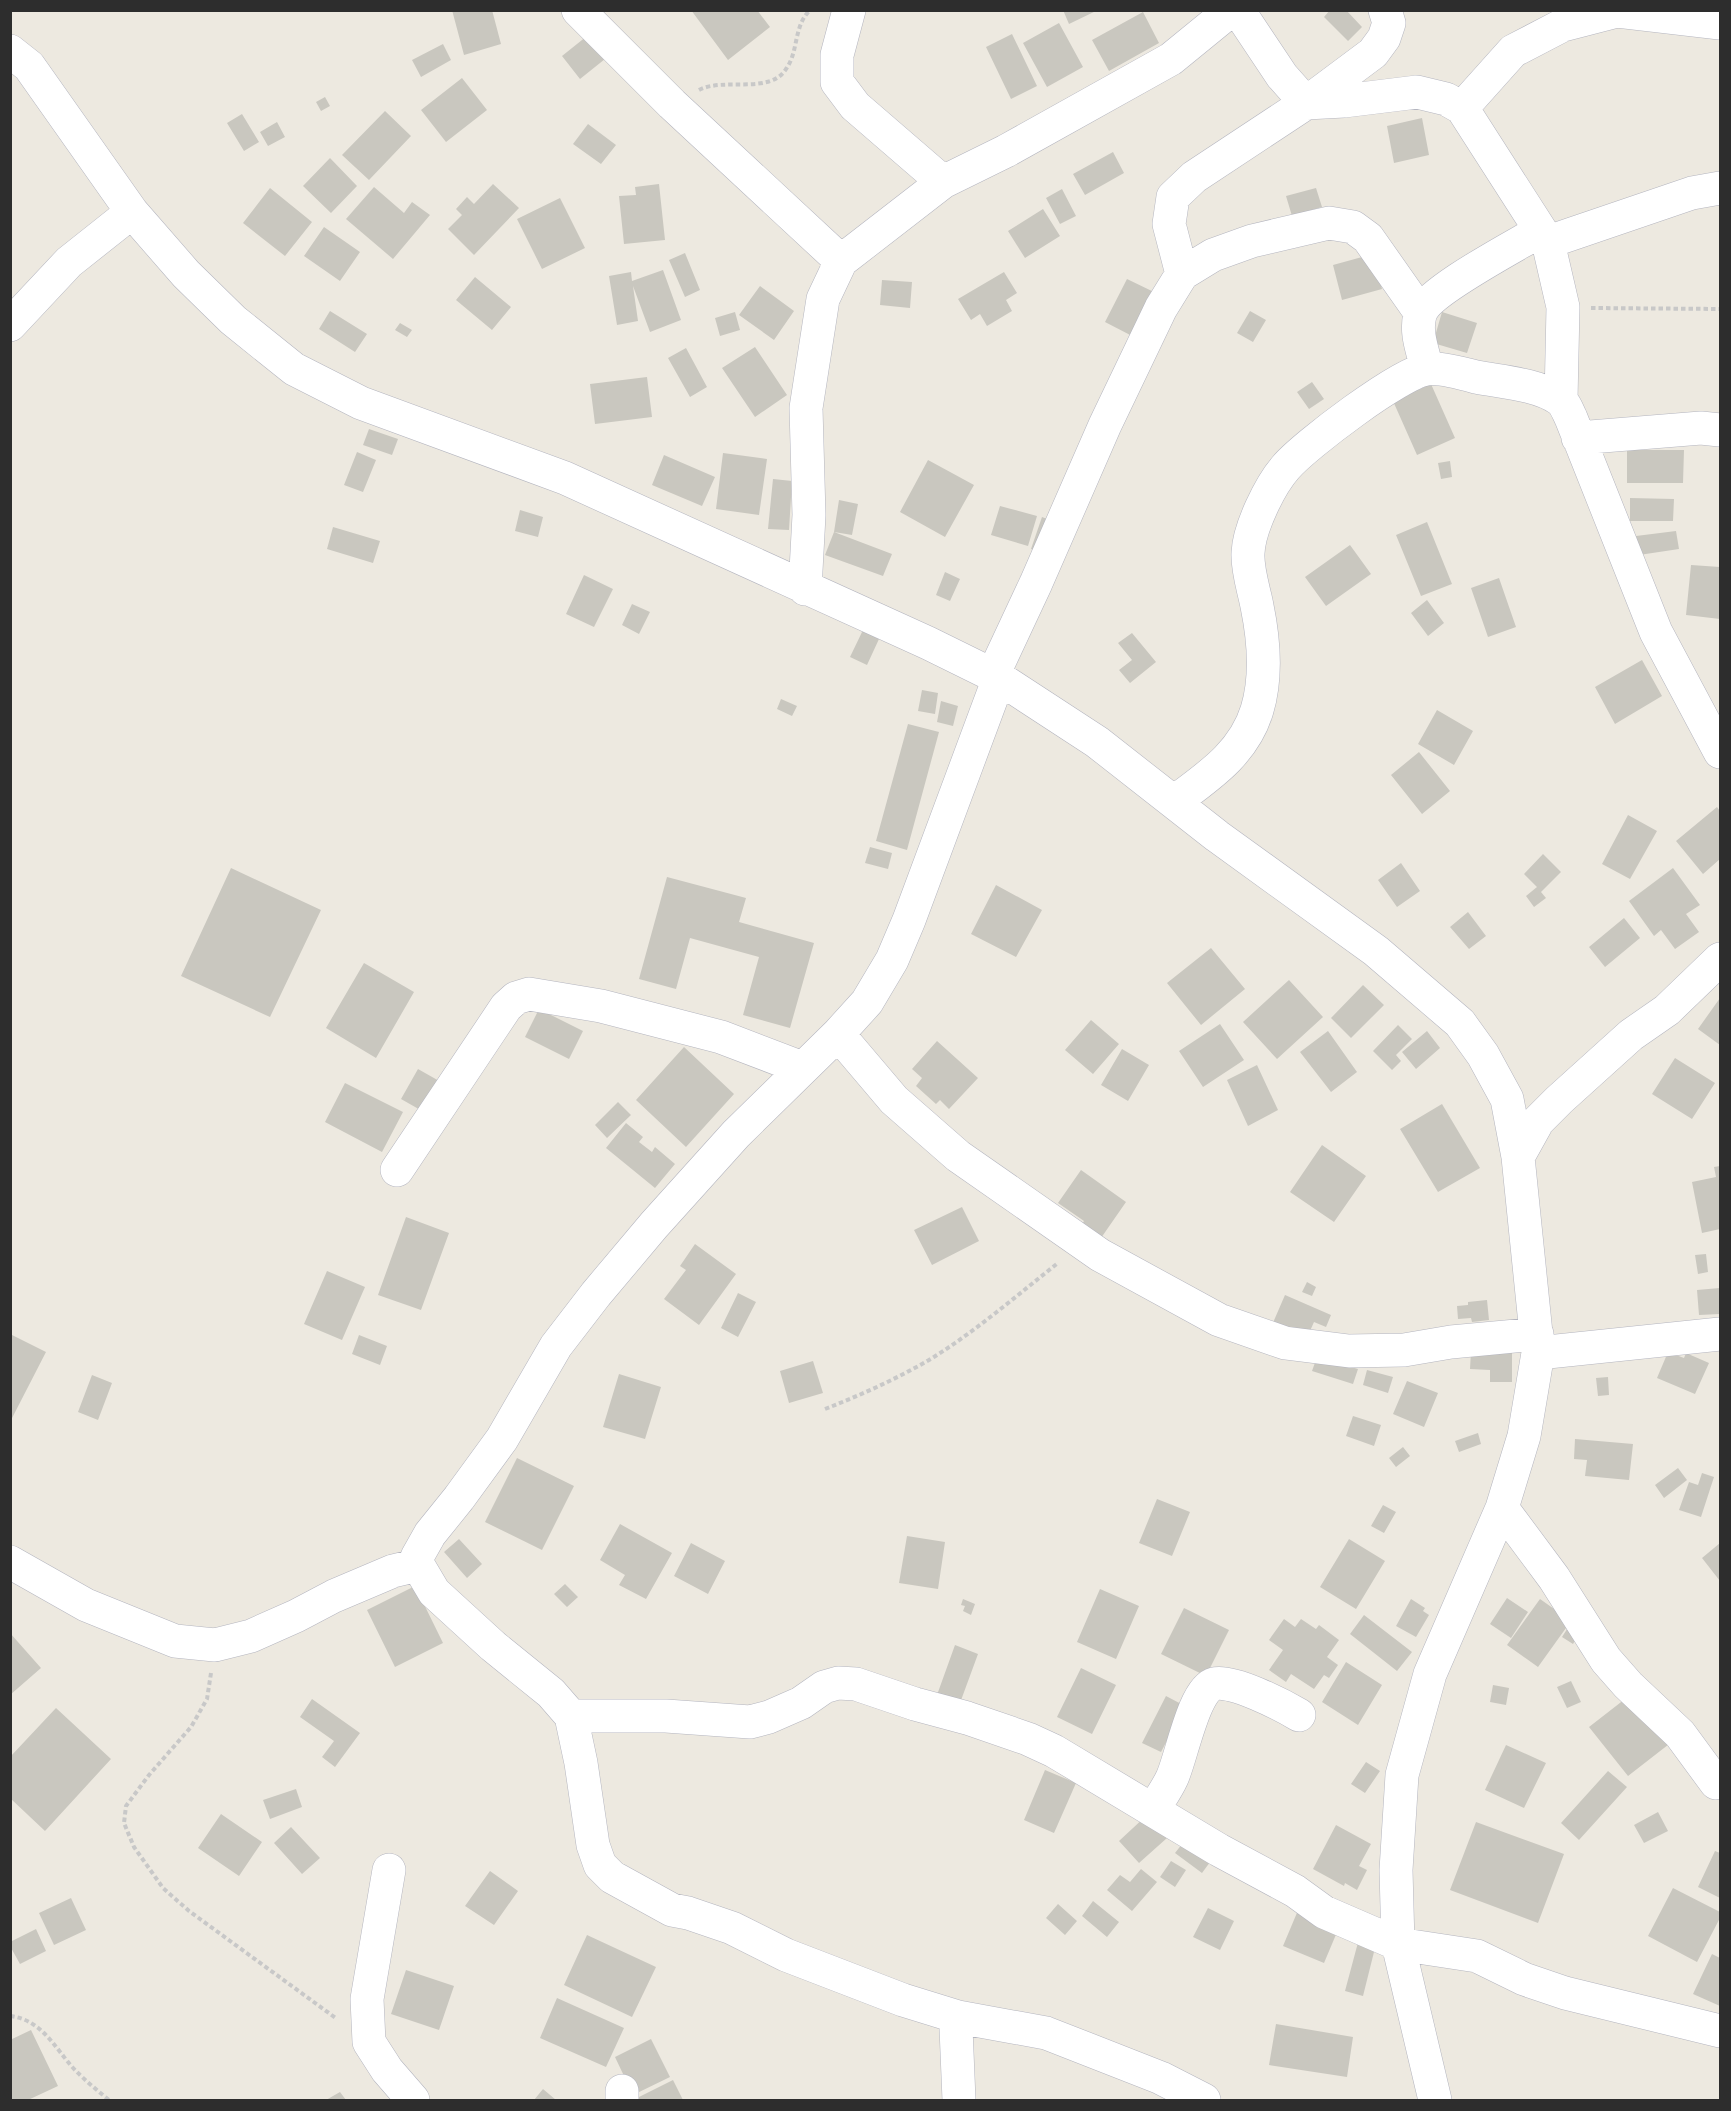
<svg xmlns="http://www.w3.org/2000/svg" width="1731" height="2111" viewBox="0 0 1731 2111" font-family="'Nunito Sans',sans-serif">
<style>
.building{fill:#c9c7bf}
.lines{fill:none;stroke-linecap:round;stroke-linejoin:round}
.minor-casing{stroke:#b4b5bf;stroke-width:34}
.path{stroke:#c8c8c8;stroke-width:4;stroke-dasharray:4.5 3;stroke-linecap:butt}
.minor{stroke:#fff;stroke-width:33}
</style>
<rect width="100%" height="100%" fill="#ede9e0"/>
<path class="building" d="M 452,10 L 492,10 L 501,44 L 464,55 Z
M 691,10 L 757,10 L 770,27 L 728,60 Z
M 1063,10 L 1098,10 L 1069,24 Z
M 1330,10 L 1346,10 L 1362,27 L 1348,41 L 1324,17 Z
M 1143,12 L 1159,43 L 1109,71 L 1092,40 Z
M 1059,23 L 1083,67 L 1047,87 L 1023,43 Z
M 1012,34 L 1037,86 L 1011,99 L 986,47 Z
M 587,36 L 605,59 L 580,79 L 562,56 Z
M 443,44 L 451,60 L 421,77 L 412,60 Z
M 462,78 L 487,110 L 446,142 L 421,110 Z
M 325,97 L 330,106 L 321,111 L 316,102 Z
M 385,111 L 411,136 L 369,180 L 342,155 Z
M 242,114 L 259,142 L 244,151 L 227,123 Z
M 1422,118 L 1429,155 L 1394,163 L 1387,126 Z
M 277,122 L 285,137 L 268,146 L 260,132 Z
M 588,124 L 616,145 L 601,164 L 573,144 Z
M 1113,152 L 1124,173 L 1085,195 L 1073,174 Z
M 330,158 L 357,186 L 331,213 L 303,186 Z
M 493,184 L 519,208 L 474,255 L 448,229 L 462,215 L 456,209 L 467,197 L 474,204 Z
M 659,184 L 665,240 L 624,244 L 619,196 L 636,195 L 635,187 Z
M 374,187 L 404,213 L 412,202 L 430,215 L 393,259 L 346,219 Z
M 270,188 L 312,222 L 285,256 L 243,223 Z
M 1316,188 L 1322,207 L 1292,216 L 1286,196 Z
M 1062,189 L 1076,216 L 1060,224 L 1046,198 Z
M 560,198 L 585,248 L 542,269 L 517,219 Z
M 1043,209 L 1060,236 L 1025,258 L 1008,231 Z
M 324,227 L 360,252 L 340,281 L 304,256 Z
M 685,253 L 700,290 L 685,297 L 669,260 Z
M 1373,254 L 1382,289 L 1342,300 L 1333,265 Z
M 663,270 L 681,320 L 650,332 L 633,286 L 638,321 L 617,325 L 609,276 L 631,272 L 632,281 Z
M 1004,272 L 1017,293 L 1006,300 L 1012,311 L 987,326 L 980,314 L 971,320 L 958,299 Z
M 475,277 L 511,307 L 492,330 L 456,300 Z
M 1127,279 L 1158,294 L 1136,338 L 1105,322 Z
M 882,280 L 912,282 L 910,308 L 880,305 Z
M 760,286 L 794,311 L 774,340 L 739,315 Z
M 330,311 L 367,334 L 355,352 L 319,329 Z
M 1250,311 L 1266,320 L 1253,342 L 1237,333 Z
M 735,312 L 740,330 L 720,336 L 715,318 Z
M 1442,312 L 1477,323 L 1467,353 L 1433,343 Z
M 400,323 L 412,330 L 407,337 L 395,330 Z
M 755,347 L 787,395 L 755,417 L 722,368 Z
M 686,348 L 707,387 L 690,397 L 668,358 Z
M 647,377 L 652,417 L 595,424 L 590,384 Z
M 1312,382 L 1324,399 L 1309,409 L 1297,392 Z
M 1431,384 L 1455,438 L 1417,455 L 1393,401 Z
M 369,429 L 398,439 L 392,455 L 363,445 Z
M 1627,450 L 1684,450 L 1683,483 L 1627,483 Z
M 357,452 L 376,460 L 363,492 L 344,485 Z
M 723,453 L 767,459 L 759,515 L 716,509 Z
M 664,455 L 715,477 L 702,506 L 652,485 Z
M 928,460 L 974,485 L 945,537 L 900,512 Z
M 1450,461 L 1452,477 L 1441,479 L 1438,463 Z
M 773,479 L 792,481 L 789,530 L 768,529 Z
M 1630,498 L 1674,499 L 1673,521 L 1630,521 Z
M 839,500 L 858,504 L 852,535 L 834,532 Z
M 1000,506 L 1037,516 L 1028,546 L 991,535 Z
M 520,510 L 543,517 L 538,537 L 515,531 Z
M 1042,517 L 1055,522 L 1045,554 L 1031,549 Z
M 1427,522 L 1452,584 L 1421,596 L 1396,535 Z
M 333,527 L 380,541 L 373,563 L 327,549 Z
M 1676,531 L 1679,549 L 1639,555 L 1636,536 Z
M 834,532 L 892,554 L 883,576 L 825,555 Z
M 1350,545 L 1371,574 L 1326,606 L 1305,577 Z
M 1691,565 L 1720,567 L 1720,619 L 1686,615 Z
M 945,572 L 960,579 L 950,601 L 936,595 Z
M 584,575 L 613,589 L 594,627 L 566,614 Z
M 1499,578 L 1516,627 L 1488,637 L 1471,588 Z
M 1427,600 L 1444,623 L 1428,636 L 1411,613 Z
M 632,604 L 650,612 L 639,634 L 622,625 Z
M 863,630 L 879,639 L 867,665 L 850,657 Z
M 1132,633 L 1156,662 L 1130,683 L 1119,670 L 1132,660 L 1118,643 Z
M 1642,660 L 1662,696 L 1615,724 L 1595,687 Z
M 922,690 L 938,693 L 935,714 L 918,711 Z
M 781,699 L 797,706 L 792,716 L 777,709 Z
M 941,701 L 958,706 L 953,726 L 937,722 Z
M 1437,710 L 1473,731 L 1454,765 L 1418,744 Z
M 908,724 L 939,732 L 907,850 L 876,841 Z
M 1419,752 L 1450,791 L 1422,814 L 1391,775 Z
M 1717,807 L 1720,811 L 1720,859 L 1703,874 L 1676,841 Z
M 1628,815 L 1657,831 L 1630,879 L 1602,864 Z
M 870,847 L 892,853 L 888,869 L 865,863 Z
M 1543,854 L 1561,872 L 1541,892 L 1546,898 L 1534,907 L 1526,896 L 1537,887 L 1524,874 Z
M 1401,863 L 1420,891 L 1397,907 L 1378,880 Z
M 231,868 L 321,910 L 270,1017 L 181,976 Z
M 1673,868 L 1700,905 L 1686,914 L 1699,932 L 1675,949 L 1661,930 L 1654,936 L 1629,901 Z
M 667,877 L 746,898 L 739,922 L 814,943 L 790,1028 L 743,1015 L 759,957 L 690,938 L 676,989 L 639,979 Z
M 996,885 L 1042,910 L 1016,957 L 971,934 Z
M 1468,912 L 1486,936 L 1469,949 L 1450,927 Z
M 1624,918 L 1640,938 L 1605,967 L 1589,947 Z
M 1211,948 L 1245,989 L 1201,1025 L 1167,983 Z
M 364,963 L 414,992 L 376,1058 L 326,1028 Z
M 1289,980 L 1323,1017 L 1277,1059 L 1243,1022 Z
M 1363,985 L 1384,1005 L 1351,1038 L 1331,1018 Z
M 1720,998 L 1720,1045 L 1698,1029 Z
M 539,1009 L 583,1031 L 569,1059 L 525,1037 Z
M 1091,1020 L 1119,1044 L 1093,1074 L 1065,1050 Z
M 1220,1024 L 1244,1060 L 1203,1087 L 1179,1051 Z
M 1398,1025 L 1412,1039 L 1396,1055 L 1401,1061 L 1392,1070 L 1373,1051 Z
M 1328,1031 L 1357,1072 L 1331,1092 L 1300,1052 Z
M 1427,1031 L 1440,1048 L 1416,1069 L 1402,1052 Z
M 937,1041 L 978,1078 L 949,1109 L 940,1100 L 936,1104 L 916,1086 L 922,1078 L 912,1069 Z
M 684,1047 L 734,1094 L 686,1147 L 636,1100 Z
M 1122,1049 L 1149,1065 L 1128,1101 L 1101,1085 Z
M 1675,1058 L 1715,1083 L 1692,1119 L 1652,1094 Z
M 1257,1065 L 1278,1110 L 1248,1126 L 1227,1080 Z
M 418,1069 L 448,1086 L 431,1116 L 401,1099 Z
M 345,1083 L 403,1112 L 382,1152 L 325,1122 Z
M 618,1102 L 631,1115 L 607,1138 L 595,1125 Z
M 1442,1104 L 1480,1168 L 1438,1192 L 1400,1129 Z
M 626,1123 L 643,1137 L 639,1142 L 652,1152 L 655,1147 L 675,1164 L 655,1188 L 606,1148 Z
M 1322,1145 L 1366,1176 L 1334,1222 L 1290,1192 Z
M 1720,1166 L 1720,1229 L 1702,1233 L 1692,1182 L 1716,1177 L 1714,1167 Z
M 1081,1170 L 1126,1202 L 1101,1238 L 1079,1229 L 1084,1221 L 1058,1203 Z
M 962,1207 L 979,1241 L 932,1265 L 914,1230 Z
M 406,1217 L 449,1233 L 421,1310 L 378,1295 Z
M 695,1244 L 736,1274 L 699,1325 L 664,1299 L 686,1270 L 680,1266 Z
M 1706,1254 L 1708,1272 L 1698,1274 L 1695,1255 Z
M 327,1271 L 365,1287 L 342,1340 L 304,1324 Z
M 1307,1282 L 1316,1287 L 1312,1296 L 1302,1292 Z
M 1720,1288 L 1720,1314 L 1699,1315 L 1697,1290 Z
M 738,1293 L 756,1302 L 738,1337 L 721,1328 Z
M 1285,1295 L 1331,1315 L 1326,1327 L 1314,1322 L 1306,1340 L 1272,1325 Z
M 1487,1300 L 1489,1320 L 1472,1322 L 1471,1318 L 1458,1319 L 1457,1306 L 1468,1305 L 1468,1302 Z
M 10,1334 L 46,1352 L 10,1422 Z
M 359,1335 L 387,1346 L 380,1365 L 352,1354 Z
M 1471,1351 L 1512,1351 L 1512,1382 L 1490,1382 L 1490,1370 L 1470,1369 Z
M 1668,1352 L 1684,1358 L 1686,1353 L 1709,1363 L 1695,1394 L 1657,1378 Z
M 1317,1357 L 1358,1369 L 1353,1384 L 1312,1371 Z
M 813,1361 L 823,1393 L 789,1403 L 780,1371 Z
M 1367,1370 L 1393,1377 L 1388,1393 L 1363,1385 Z
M 619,1374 L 661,1387 L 645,1439 L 603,1427 Z
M 92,1375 L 112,1383 L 98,1420 L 78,1412 Z
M 1608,1377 L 1609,1395 L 1598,1396 L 1596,1378 Z
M 1407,1381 L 1438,1393 L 1424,1427 L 1393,1414 Z
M 1353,1416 L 1381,1425 L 1374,1446 L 1346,1436 Z
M 1478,1433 L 1481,1444 L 1459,1452 L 1455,1441 Z
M 1575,1439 L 1633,1444 L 1629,1480 L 1585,1476 L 1587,1460 L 1574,1459 Z
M 1403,1447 L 1410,1456 L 1396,1467 L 1389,1458 Z
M 517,1458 L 574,1486 L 542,1550 L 485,1522 Z
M 1678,1468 L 1687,1480 L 1664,1498 L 1655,1485 Z
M 1702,1473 L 1714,1477 L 1701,1517 L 1679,1510 L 1689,1482 L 1698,1485 Z
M 1157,1499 L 1190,1512 L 1172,1556 L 1139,1543 Z
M 1383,1505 L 1396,1512 L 1384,1533 L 1371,1526 Z
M 620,1524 L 672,1553 L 646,1599 L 619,1585 L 625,1575 L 600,1560 Z
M 907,1536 L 945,1542 L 938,1589 L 899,1583 Z
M 459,1539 L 482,1564 L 467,1578 L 444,1552 Z
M 1349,1539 L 1385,1561 L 1356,1609 L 1320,1587 Z
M 691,1543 L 725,1561 L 708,1594 L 674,1576 Z
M 1720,1543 L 1720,1581 L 1702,1558 Z
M 565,1584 L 578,1597 L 567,1607 L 554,1594 Z
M 415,1586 L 443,1643 L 395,1667 L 367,1610 Z
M 1100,1589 L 1139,1606 L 1116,1659 L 1077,1642 Z
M 1507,1598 L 1528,1612 L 1511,1638 L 1490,1624 Z
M 963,1599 L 975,1604 L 971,1615 L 963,1611 L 965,1606 L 961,1605 Z
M 1411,1599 L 1425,1608 L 1423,1611 L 1429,1615 L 1416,1637 L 1396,1626 Z
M 1540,1599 L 1571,1621 L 1538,1667 L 1507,1645 Z
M 1184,1608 L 1229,1630 L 1206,1676 L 1161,1654 Z
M 1364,1615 L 1412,1652 L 1397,1671 L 1350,1634 Z
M 1284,1619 L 1295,1627 L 1301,1619 L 1316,1629 L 1319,1625 L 1339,1640 L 1327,1657 L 1338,1665 L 1329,1678 L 1324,1675 L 1314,1689 L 1291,1674 L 1286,1682 L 1269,1670 L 1283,1650 L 1269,1640 Z
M 1569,1626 L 1580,1632 L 1573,1644 L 1562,1637 Z
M 10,1633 L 41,1668 L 10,1695 Z
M 955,1645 L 978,1654 L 960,1703 L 937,1695 Z
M 1346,1662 L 1382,1685 L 1358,1725 L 1322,1702 Z
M 1081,1668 L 1116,1685 L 1092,1734 L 1057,1717 Z
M 1571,1681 L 1581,1702 L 1567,1708 L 1557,1687 Z
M 1493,1685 L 1509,1688 L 1506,1705 L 1490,1702 Z
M 1634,1692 L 1673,1741 L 1628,1776 L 1589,1727 Z
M 1166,1696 L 1185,1706 L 1161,1752 L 1142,1743 Z
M 312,1699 L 360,1733 L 335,1767 L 322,1757 L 334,1741 L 300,1717 Z
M 56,1708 L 111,1759 L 45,1831 L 10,1798 L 10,1757 Z
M 1506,1745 L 1546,1763 L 1524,1808 L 1485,1790 Z
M 1366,1762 L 1380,1771 L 1365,1793 L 1351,1784 Z
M 1045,1770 L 1076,1783 L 1054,1833 L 1024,1820 Z
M 1608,1771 L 1627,1787 L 1579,1840 L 1561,1823 Z
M 296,1789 L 302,1807 L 270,1819 L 263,1800 Z
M 1658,1812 L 1668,1831 L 1644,1843 L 1634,1825 Z
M 221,1814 L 262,1842 L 239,1876 L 198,1848 Z
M 1147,1815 L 1167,1838 L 1139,1863 L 1119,1841 Z
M 1476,1822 L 1564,1854 L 1538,1923 L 1450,1890 Z
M 1336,1825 L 1371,1844 L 1359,1866 L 1367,1870 L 1357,1890 L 1345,1883 L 1344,1886 L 1313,1869 Z
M 291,1827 L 320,1858 L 302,1874 L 274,1843 Z
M 1186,1839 L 1213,1858 L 1202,1873 L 1175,1853 Z
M 1715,1851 L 1720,1853 L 1720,1898 L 1698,1887 Z
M 1171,1861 L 1186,1870 L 1175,1887 L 1160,1877 Z
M 1141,1869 L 1157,1882 L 1132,1911 L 1107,1890 L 1120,1875 L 1130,1882 Z
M 490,1871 L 518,1891 L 494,1925 L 465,1906 Z
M 1673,1888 L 1720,1912 L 1720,1918 L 1697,1962 L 1648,1936 Z
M 71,1898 L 86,1930 L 54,1945 L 39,1913 Z
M 1093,1901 L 1119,1922 L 1107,1937 L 1082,1916 Z
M 1058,1904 L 1077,1921 L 1065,1935 L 1046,1918 Z
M 1208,1908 L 1234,1921 L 1220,1950 L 1193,1937 Z
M 1299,1908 L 1340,1925 L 1324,1963 L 1283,1946 Z
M 36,1929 L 46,1951 L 20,1964 L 10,1946 L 10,1942 Z
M 587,1935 L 656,1967 L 632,2017 L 564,1985 Z
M 1360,1935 L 1377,1940 L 1363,1996 L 1345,1991 Z
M 1712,1954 L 1720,1958 L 1720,2006 L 1693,1994 Z
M 406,1970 L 454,1986 L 439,2030 L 391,2014 Z
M 557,1998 L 624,2028 L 606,2067 L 540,2038 Z
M 1276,2024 L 1353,2037 L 1347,2077 L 1269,2065 Z
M 31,2030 L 58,2086 L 28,2100 L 10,2100 L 10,2040 Z
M 651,2039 L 670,2077 L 633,2095 L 615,2057 Z
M 673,2080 L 683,2100 L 633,2100 Z
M 543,2089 L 556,2100 L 534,2100 Z
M 340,2092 L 346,2100 L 326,2100 Z"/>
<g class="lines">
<g class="minor-casing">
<path id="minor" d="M 578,10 L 672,104 L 841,261
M 849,10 L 837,55 L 837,82 L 855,106 L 943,182
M 1238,10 L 1282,76 L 1306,103 L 1344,101 L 1417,92 L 1446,99 L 1462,108 L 1548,242 L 1563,307 L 1561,400
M 10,51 L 29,66 L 132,212 L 186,274 L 233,320 L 294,369 L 361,403 L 565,478 L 928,643 L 999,678 L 1097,742 L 1217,836 L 1376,951 L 1460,1023 L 1483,1055 L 1507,1099 L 1518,1157 L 1538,1353 L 1524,1436 L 1502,1508 L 1430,1674 L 1402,1775 L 1396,1870 L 1398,1944 L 1435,2100
M 1462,108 L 1513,51 L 1563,25 L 1617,11 L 1720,23
M 1548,242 L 1692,193 L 1720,188
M 1182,274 L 1169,224 L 1173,197 L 1194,177 L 1306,103 L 1373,53 L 1384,38 L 1389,23 L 1385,10
M 10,325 L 69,262 L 132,212
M 1427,369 C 1423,351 1415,333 1420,315 C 1426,292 1517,245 1540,231
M 1578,438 L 1701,428 L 1720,430
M 805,589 L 809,515 L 806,408 L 823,299 L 841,261 L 943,182 L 1006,151 L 1171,59 L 1231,10
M 993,675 L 1036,583 L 1105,425 L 1161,308 L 1182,274 L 1213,255 L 1252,241 L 1329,223 L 1353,227 L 1368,238 L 1420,312
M 999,678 L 909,920 L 892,960 L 867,1002 L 838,1034 L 736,1134 L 654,1225 L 596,1294 L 556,1346 L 502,1439 L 459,1498 L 430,1534 L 417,1557 L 418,1565 L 434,1592 L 493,1646 L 551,1693 L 571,1716 L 581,1763 L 593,1845 L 600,1865 L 612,1877 L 672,1910 L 688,1913 L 732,1928 L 786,1955 L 903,2000 L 958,2017 L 1046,2033 L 1161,2078 L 1204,2100
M 1174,802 C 1209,776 1244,753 1257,710 C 1267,677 1264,640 1257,606 C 1254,590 1247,570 1248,553 C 1249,528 1270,485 1286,467 C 1305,445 1400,373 1427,369 C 1438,367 1465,374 1476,377 C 1502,382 1537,384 1559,399 C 1565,403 1568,412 1571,418 L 1656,632 L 1720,752
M 838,1034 L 894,1100 L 958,1156 L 1100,1255 L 1219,1320 L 1285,1343 L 1349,1351 L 1404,1350 L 1451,1342 L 1537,1334
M 1518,1157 L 1538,1121 L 1559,1100 L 1631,1035 L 1667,1010 L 1720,959
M 397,1170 L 506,1007 L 516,998 L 529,994 L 601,1006 L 721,1037 L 802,1068
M 1538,1353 L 1720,1334
M 1502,1508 L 1554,1578 L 1606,1660 L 1628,1685 L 1680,1734 L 1716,1783
M 10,1562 L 86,1605 L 175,1641 L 215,1645 L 251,1636 L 296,1616 L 334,1596 L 393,1571 L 418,1565
M 571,1716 L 666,1716 L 750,1722 L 769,1717 L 801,1703 L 824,1687 L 838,1683 L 856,1684 L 915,1704 L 967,1718 L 1028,1739 L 1054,1751 L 1219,1850 L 1295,1891 L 1324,1912 L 1398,1944 L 1477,1956 L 1524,1979 L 1565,1993 L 1720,2031
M 1153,1810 C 1159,1800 1167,1789 1172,1778 C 1181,1759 1194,1689 1214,1684 C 1232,1679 1282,1705 1299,1715
M 389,1870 L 367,1999 L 369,2042 L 387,2070 L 413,2100
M 958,2017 L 956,2028 L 959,2100
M 622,2100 L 622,2091"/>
</g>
<path class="path" d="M 699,90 C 723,77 770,95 786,69 C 799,51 793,27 810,10
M 1591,308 L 1720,309
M 825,1409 C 861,1395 896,1379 929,1360 C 975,1332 1016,1296 1058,1263
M 211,1673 L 207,1699 L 191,1727 L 149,1775 L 126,1806 L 124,1823 L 134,1847 L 163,1888 L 189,1911 L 337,2019
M 10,2016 C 44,2020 56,2051 77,2072 C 87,2082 98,2091 109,2100"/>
<use href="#minor" class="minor"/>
</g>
<rect width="1731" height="2111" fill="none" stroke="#2d2d2d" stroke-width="24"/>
</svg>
